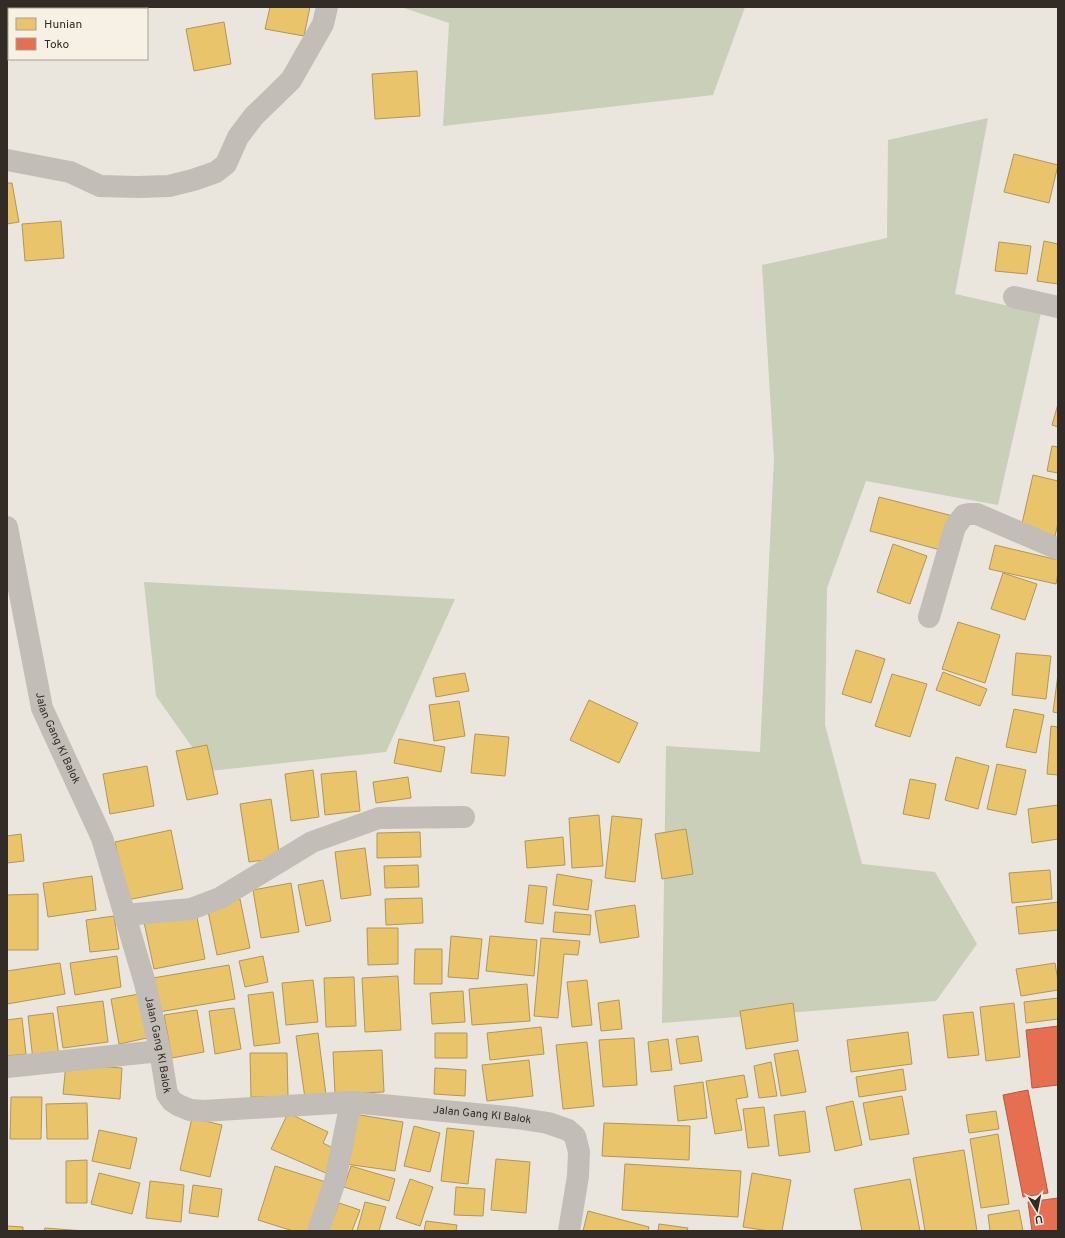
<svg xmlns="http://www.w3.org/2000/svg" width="1065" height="1238" viewBox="0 0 1065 1238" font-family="Overpass,sans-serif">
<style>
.green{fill:#c9cfb8}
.homes{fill:#e9c46a;stroke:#b29656}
.shops{fill:#e76f51;stroke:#b15b44}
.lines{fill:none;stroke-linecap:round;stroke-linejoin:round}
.minor{stroke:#c2bdb7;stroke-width:22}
.labels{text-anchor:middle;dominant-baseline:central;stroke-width:4;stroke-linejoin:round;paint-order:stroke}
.street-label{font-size:11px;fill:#322b26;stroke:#f7f0e4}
</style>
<rect width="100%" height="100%" fill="#eae5dd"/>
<path class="green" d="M 401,7 L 745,7 L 713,95 L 443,126 L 449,23 Z
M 988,118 L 955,294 L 1041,313 L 998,505 L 866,481 L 827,588 L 825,725 L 862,864 L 935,872 L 977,944 L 936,1001 L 662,1023 L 666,746 L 760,752 L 774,458 L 762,265 L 887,238 L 888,140 Z
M 144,582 L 455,599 L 386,752 L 209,771 L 156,696 Z"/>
<path class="homes" d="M 7,7 L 44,7 L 44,9 L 9,9 L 9,27 L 7,27 Z
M 270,7 L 310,7 L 304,36 L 265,29 Z
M 224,22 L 231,64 L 194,71 L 186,29 Z
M 417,71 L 420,116 L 375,119 L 372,74 Z
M 1014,154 L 1058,165 L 1049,203 L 1004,192 Z
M 7,183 L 12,183 L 19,222 L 7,224 Z
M 61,221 L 64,258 L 25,261 L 22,224 Z
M 1044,241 L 1058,244 L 1058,284 L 1037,281 Z
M 999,242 L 1031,246 L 1027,274 L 995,271 Z
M 1058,404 L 1058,427 L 1052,425 Z
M 1052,446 L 1058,447 L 1058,473 L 1047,471 Z
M 1033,475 L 1058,481 L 1058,523 L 1055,536 L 1021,528 Z
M 879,497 L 957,517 L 948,552 L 870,531 Z
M 893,544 L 927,556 L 910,604 L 877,592 Z
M 995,545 L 1058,560 L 1058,573 L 1056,584 L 989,569 Z
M 1003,573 L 1037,584 L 1025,620 L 991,609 Z
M 958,622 L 1000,635 L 985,683 L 942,669 Z
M 856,650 L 885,659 L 871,703 L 842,694 Z
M 1016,653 L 1051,656 L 1046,699 L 1012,695 Z
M 943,672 L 987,689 L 980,706 L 936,690 Z
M 465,673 L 469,691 L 436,697 L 433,678 Z
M 892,674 L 927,684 L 910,737 L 875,726 Z
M 1058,674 L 1058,713 L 1053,712 Z
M 589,700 L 638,723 L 619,763 L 570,740 Z
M 459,701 L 465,736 L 434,741 L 429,705 Z
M 1014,709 L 1044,715 L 1036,753 L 1006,747 Z
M 1051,726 L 1058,727 L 1058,775 L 1047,774 Z
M 475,734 L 509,737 L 505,776 L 471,773 Z
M 399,739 L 445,747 L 441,772 L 394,763 Z
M 207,745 L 218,794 L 187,800 L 176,751 Z
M 956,757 L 989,766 L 978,809 L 945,800 Z
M 997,764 L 1026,770 L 1016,815 L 987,809 Z
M 147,766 L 154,806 L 110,814 L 103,774 Z
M 313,770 L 319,817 L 291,821 L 285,774 Z
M 356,771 L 360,811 L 325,815 L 321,774 Z
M 408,777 L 411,798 L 376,803 L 373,782 Z
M 910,779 L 936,784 L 929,819 L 903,814 Z
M 271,799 L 280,858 L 249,862 L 240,804 Z
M 1058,805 L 1058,839 L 1032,843 L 1028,809 Z
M 599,815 L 603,866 L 572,868 L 569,818 Z
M 612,816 L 642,819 L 635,882 L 605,878 Z
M 686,829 L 693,874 L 662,879 L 655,834 Z
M 171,830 L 183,889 L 127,900 L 115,842 Z
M 420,832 L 421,857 L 377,858 L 377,833 Z
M 21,834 L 24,861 L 7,863 L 7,836 Z
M 563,837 L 565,865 L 527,868 L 525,841 Z
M 365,848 L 371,895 L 341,899 L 335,852 Z
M 418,865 L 419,887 L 385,888 L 384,866 Z
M 1050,870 L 1052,899 L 1012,903 L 1009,873 Z
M 557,874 L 592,880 L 588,910 L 553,905 Z
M 92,876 L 96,910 L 48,917 L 43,883 Z
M 323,880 L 331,921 L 306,926 L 298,885 Z
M 291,883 L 299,932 L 261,938 L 253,890 Z
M 529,885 L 547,887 L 543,924 L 525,922 Z
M 38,894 L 38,950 L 7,950 L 7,895 Z
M 422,898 L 423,923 L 386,925 L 385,899 Z
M 240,899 L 250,948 L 217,955 L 207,906 Z
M 1058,902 L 1058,930 L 1019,934 L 1016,907 Z
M 635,905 L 639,937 L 600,943 L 595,911 Z
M 196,912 L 205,959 L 154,969 L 144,922 Z
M 555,912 L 591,915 L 590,935 L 553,932 Z
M 114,916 L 119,949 L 90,952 L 86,920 Z
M 367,928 L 398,928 L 398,964 L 368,965 Z
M 451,936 L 482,939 L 478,979 L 448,977 Z
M 490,936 L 537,940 L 534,976 L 486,971 Z
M 541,938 L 580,941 L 578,955 L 564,954 L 558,1018 L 534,1016 Z
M 415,949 L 442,949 L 442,984 L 414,984 Z
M 117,956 L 121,987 L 75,995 L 70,963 Z
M 263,956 L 268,982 L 245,987 L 239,961 Z
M 60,963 L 65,994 L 7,1004 L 7,971 Z
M 1055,963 L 1058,981 L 1058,990 L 1021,996 L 1016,969 Z
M 229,965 L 235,999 L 159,1012 L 153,978 Z
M 398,976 L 401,1030 L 365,1032 L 362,978 Z
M 354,977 L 356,1026 L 326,1027 L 324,978 Z
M 313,980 L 318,1022 L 286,1025 L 282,983 Z
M 587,980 L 592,1025 L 572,1027 L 567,982 Z
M 527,984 L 530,1021 L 472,1025 L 469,989 Z
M 463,991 L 465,1022 L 432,1024 L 430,993 Z
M 273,992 L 280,1043 L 254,1046 L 248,995 Z
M 139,994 L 147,1038 L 119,1044 L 111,999 Z
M 1058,998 L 1058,1019 L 1026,1023 L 1024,1002 Z
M 619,1000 L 622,1029 L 601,1031 L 598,1003 Z
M 103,1001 L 108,1042 L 63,1048 L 57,1007 Z
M 793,1003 L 798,1041 L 746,1049 L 740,1011 Z
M 1014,1003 L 1020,1057 L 986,1061 L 980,1007 Z
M 234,1008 L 241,1049 L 215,1054 L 209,1011 Z
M 197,1010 L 204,1052 L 172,1058 L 164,1015 Z
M 973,1012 L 979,1055 L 948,1058 L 943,1015 Z
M 53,1013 L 59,1056 L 33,1060 L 28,1016 Z
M 22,1018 L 26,1054 L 7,1056 L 7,1020 Z
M 541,1027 L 544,1054 L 490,1060 L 487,1033 Z
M 908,1032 L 912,1064 L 851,1072 L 847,1040 Z
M 318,1033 L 326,1095 L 305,1098 L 296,1036 Z
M 435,1033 L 467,1033 L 467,1058 L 435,1058 Z
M 698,1036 L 702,1061 L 680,1064 L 676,1039 Z
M 634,1038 L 637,1085 L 603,1087 L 599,1040 Z
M 668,1039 L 672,1070 L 651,1072 L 648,1042 Z
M 587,1042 L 594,1106 L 563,1109 L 556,1045 Z
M 382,1050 L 384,1092 L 335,1094 L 333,1052 Z
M 798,1050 L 806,1092 L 781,1096 L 774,1054 Z
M 250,1053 L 287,1053 L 288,1097 L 251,1097 Z
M 529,1060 L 533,1096 L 487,1101 L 482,1065 Z
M 771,1062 L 777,1096 L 759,1098 L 754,1066 Z
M 66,1064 L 122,1068 L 120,1099 L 63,1094 Z
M 435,1068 L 466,1070 L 465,1096 L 434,1094 Z
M 903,1069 L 906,1090 L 859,1097 L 856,1077 Z
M 744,1075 L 748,1097 L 736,1099 L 742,1130 L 715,1134 L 706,1081 Z
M 703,1082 L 707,1118 L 678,1121 L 674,1086 Z
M 902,1096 L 909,1134 L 870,1140 L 863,1103 Z
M 11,1097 L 42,1097 L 41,1139 L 10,1139 Z
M 853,1101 L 862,1145 L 835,1151 L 826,1107 Z
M 87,1103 L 88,1139 L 47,1139 L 46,1104 Z
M 764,1107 L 769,1146 L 748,1148 L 743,1109 Z
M 805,1111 L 810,1152 L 779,1156 L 774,1115 Z
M 996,1111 L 999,1129 L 969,1133 L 966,1115 Z
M 288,1113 L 328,1132 L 323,1143 L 339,1151 L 328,1174 L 271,1149 Z
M 354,1114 L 403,1122 L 395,1171 L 346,1164 Z
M 192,1118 L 222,1125 L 210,1177 L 180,1170 Z
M 604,1123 L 690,1126 L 689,1160 L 602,1156 Z
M 414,1126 L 440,1133 L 430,1172 L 404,1166 Z
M 447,1128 L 474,1131 L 468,1184 L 441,1181 Z
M 99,1130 L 137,1138 L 130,1169 L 92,1161 Z
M 998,1134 L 1009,1204 L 981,1208 L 970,1139 Z
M 964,1150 L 977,1231 L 925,1231 L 913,1158 Z
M 496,1159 L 530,1162 L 526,1213 L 491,1210 Z
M 87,1160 L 87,1203 L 66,1203 L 66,1161 Z
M 625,1164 L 741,1171 L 738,1217 L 622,1210 Z
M 275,1166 L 329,1183 L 315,1231 L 293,1231 L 258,1220 Z
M 351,1166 L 395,1179 L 389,1201 L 344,1187 Z
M 99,1173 L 140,1183 L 132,1214 L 91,1204 Z
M 752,1173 L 791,1180 L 782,1231 L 769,1231 L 743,1227 Z
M 410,1179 L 433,1187 L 420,1226 L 396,1218 Z
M 910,1179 L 920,1231 L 862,1231 L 854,1189 Z
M 150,1181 L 184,1185 L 181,1222 L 146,1218 Z
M 193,1185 L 222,1189 L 218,1217 L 189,1213 Z
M 456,1187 L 485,1189 L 483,1216 L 454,1215 Z
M 365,1202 L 386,1207 L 379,1231 L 357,1231 Z
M 339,1203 L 360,1210 L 352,1231 L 328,1231 Z
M 1019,1210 L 1023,1231 L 990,1231 L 988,1215 Z
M 588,1211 L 649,1227 L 648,1231 L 583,1231 Z
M 426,1221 L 457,1225 L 456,1231 L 424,1231 Z
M 659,1224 L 688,1228 L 687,1231 L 658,1231 Z
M 7,1226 L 23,1227 L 23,1231 L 7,1231 Z
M 45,1228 L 84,1231 L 44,1231 Z"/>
<path class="shops" d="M 1058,1026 L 1058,1085 L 1032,1088 L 1026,1030 Z
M 1028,1090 L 1048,1193 L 1023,1197 L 1003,1095 Z
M 1058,1198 L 1058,1231 L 1032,1231 L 1028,1202 Z"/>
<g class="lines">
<g class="minor">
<path d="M 7,160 L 70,172 L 100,186 L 137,187 L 169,186 L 193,180 L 216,172 L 226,164 L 238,137 L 254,116 L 291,80 L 323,24 L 327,7"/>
<path d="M 1014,297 L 1058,307"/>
<path id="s1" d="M 7,527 L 42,708 L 102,838 L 145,983 L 160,1051 L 167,1094 L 172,1101 L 178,1105 L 190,1110 L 203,1111 L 351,1102 L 516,1118 L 548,1123 L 568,1130 L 575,1136 L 579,1152 L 578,1176 L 569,1231"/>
<path d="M 929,617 L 955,527 L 964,515 L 969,514 L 977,514 L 1058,549"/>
<path d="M 125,915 L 191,909 L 220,898 L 312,842 L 379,818 L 464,817"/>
<path d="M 7,1067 L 160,1051"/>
<path d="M 318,1231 L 335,1181 L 351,1102"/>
</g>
</g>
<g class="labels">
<g class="street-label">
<text stroke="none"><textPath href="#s1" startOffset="218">Jalan Gang Kl Balok</textPath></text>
<text stroke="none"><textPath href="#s1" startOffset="542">Jalan Gang Kl Balok</textPath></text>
<text stroke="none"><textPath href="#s1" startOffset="914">Jalan Gang Kl Balok</textPath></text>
</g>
</g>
<rect width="1065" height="1238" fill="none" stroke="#322b26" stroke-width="16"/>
<rect x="8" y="8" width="140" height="52" fill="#f7f0e4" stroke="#a8a198"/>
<rect x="16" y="18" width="20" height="12" fill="#e9c46a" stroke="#a8a198"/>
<text x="44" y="28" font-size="12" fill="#322b26">Hunian</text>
<rect x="16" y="38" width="20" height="12" fill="#e76f51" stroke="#a8a198"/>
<text x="44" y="48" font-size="12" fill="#322b26">Toko</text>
<g transform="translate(1037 1210) rotate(170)" stroke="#f7f0e4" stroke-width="3" paint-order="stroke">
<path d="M0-3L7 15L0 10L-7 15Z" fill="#322b26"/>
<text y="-6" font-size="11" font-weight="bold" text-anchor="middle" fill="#322b26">U</text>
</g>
</svg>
